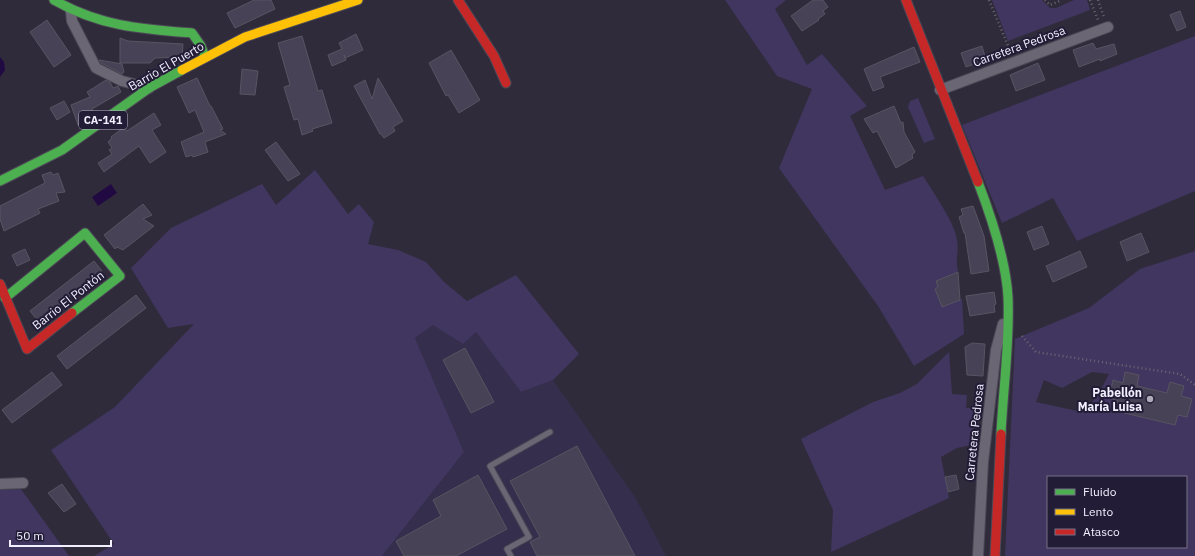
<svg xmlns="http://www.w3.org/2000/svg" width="1195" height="556" viewBox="0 0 1195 556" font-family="'IBM Plex Sans',sans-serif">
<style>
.built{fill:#352e4d}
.green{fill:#403660;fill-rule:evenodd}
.water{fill:#210a42}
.building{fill:#484256;stroke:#585462}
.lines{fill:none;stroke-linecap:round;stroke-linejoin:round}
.lane-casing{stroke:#4c4956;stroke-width:7}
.street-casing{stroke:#4c4956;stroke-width:12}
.fast-casing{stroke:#4c4956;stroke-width:11}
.slow-casing{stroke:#4c4956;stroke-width:11}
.jam-casing{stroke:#4c4956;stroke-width:11}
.path{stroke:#6a6772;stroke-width:2.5;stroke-dasharray:1 3;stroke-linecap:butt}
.lane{stroke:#6a6673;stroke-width:5}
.street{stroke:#6a6673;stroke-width:10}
.fast{stroke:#4caf50;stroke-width:9}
.slow{stroke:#ffc107;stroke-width:9}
.jam{stroke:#c62828;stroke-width:9}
.poi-dot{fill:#aeabba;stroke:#221c36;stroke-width:1.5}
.labels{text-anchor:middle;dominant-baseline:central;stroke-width:4;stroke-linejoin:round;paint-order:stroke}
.shield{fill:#221c36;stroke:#b4b0c3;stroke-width:1}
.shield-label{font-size:11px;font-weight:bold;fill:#f2f0ff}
.street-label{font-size:12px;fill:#f2f0ff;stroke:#221c36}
.poi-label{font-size:12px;font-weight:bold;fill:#f2f0ff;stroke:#221c36;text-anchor:end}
</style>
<rect width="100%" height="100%" fill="#302b3b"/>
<path class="built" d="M 434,324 L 463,344 L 476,331 L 521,392 L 553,380 L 635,497 L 666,556 L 382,556 L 464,452 L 415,338 Z"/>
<path class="green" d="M 725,0 L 786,0 L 775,9 L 807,65 L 822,54 L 867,106 L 850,116 L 885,190 L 923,176 C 932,190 956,225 957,240 C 959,252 955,258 958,272 L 936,281 L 938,287 L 935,289 L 942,307 L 962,299 L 964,334 L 914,366 L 878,306 L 779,168 L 812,89 L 777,76 Z
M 992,0 L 1042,0 L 1050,8 L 1056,8 L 1074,0 L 1087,0 L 1090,10 L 1008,41 Z
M 1195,36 L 1195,191 L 1077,241 L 1053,198 L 1002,223 L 962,125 Z
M 918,98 L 935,139 L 924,143 L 908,107 L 910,101 Z
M 315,170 L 348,214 L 359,204 L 374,222 L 368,244 L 398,250 L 426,262 L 444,282 L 467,301 L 516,275 L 579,354 L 553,380 L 521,392 L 476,332 L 463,344 L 433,325 L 415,338 L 464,452 L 382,556 L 94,556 L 114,544 L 51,450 L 115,407 L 194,324 L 168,328 L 131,268 L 171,228 L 262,184 L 276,205 Z
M 1195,251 L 1195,556 L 1005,556 L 1015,339 L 1089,308 L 1140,269 ZM 1092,372 L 1109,374 L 1097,397 L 1082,412 L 1036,402 L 1044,380 L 1062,388 ZM 1048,477 L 1186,477 L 1186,547 L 1048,547 Z
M 949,352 L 952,394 L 967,395 L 966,408 L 975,408 L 972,445 L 957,448 L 941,457 L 949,498 L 831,552 L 833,510 L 801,439 L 873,402 L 900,393 L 917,384 Z
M 21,489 L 69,556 L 0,556 L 0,490 Z"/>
<path class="water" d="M 0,57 L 4,62 L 5,70 L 0,77 Z
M 111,184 L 117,193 L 98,206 L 92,197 Z"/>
<path class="building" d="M 254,0 L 271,0 L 275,9 L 235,28 L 227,13 Z
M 813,0 L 823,0 L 828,7 L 823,11 L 825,14 L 818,19 L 819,20 L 802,31 L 791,16 Z
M 1180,11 L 1186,27 L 1177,31 L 1170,15 Z
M 47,20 L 71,55 L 54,67 L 30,32 Z
M 356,34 L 363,50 L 345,58 L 344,55 L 346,60 L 332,66 L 328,55 L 342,49 L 339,43 Z
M 302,36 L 318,91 L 322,90 L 332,123 L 312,129 L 313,131 L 302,135 L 298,119 L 294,120 L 284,87 L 290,85 L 278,43 Z
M 120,38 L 128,41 L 183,44 L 182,57 L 155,58 L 150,63 L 120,63 Z
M 1093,43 L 1096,49 L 1114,44 L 1117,54 L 1100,61 L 1100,59 L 1079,67 L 1073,50 Z
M 982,46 L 986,60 L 966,67 L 961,53 Z
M 914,47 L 920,62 L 880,77 L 884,87 L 873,91 L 864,69 Z
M 451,50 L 480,100 L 459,113 L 448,95 L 446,96 L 429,63 Z
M 99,60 L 122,64 L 124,72 L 122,74 L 101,63 Z
M 1038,63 L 1045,80 L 1016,91 L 1010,75 Z
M 242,69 L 258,71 L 255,95 L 240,94 Z
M 197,78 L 210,106 L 211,106 L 223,129 L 220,130 L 226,134 L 205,142 L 208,152 L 193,157 L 192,155 L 186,157 L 181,142 L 204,132 L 195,110 L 189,113 L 177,87 Z
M 378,78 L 403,121 L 393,127 L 395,131 L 384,138 L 381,134 L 380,134 L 354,86 L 365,80 L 372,99 Z
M 106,80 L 110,82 L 113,88 L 118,86 L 121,92 L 92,109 L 93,114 L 78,125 L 71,105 L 90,97 L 87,92 Z
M 64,101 L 70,112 L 57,120 L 50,108 Z
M 894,106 L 901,123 L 903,122 L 904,132 L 915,152 L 912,155 L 913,158 L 896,168 L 877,131 L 873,133 L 864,119 Z
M 154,113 L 161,125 L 152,130 L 166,152 L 150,163 L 139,146 L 104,172 L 98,163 L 112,154 L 109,150 L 112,148 L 108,142 L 112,138 L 111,137 L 124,127 L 127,131 Z
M 276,142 L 300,174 L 288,181 L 265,150 Z
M 51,172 L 53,175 L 58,173 L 65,192 L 56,193 L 59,201 L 38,209 L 40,213 L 4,231 L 0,219 L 0,206 L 45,183 L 42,175 Z
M 143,204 L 152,215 L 143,219 L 154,226 L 123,250 L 117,247 L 115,249 L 104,235 Z
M 973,206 L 984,236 L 989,271 L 971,274 L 965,233 L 964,233 L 959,217 L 963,215 L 961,209 Z
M 1042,226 L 1049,244 L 1034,250 L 1027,232 Z
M 1141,233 L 1149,252 L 1127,261 L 1120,242 Z
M 25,249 L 30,260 L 17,266 L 12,255 Z
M 1080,251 L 1087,267 L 1053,282 L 1046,266 Z
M 94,261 L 102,271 L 38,321 L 30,311 Z
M 958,272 L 960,300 L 942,307 L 935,289 L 938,287 L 936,281 Z
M 994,292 L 996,304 L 994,305 L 995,312 L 970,316 L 966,296 Z
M 136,295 L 146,308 L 67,369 L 57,356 Z
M 972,343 L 985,344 L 983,376 L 967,375 L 965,347 Z
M 465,348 L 494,402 L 471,413 L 443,360 Z
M 52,372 L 62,385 L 12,423 L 2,410 Z
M 1125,372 L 1139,375 L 1137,386 L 1167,393 L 1170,382 L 1184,386 L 1181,396 L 1192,399 L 1187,417 L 1178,415 L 1175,425 L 1116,411 L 1118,401 L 1109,398 L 1113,380 L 1123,383 Z
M 577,446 L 635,556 L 537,556 L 530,542 L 540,537 L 510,481 Z
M 478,475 L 507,529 L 456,556 L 404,556 L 396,541 L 441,516 L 433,500 Z
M 956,475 L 959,489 L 948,492 L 945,477 Z
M 62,484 L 76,504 L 64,512 L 48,493 Z"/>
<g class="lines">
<g class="lane-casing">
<path id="lane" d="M 511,556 L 507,549 L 529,537 L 490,466 L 550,432"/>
</g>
<g class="street-casing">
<path id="street" d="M 71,12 L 72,21 L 96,68 L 122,81 L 149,88
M 940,90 L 1108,27
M 0,484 L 23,483
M 978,556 L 983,462 L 996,350 L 1003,324"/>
</g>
<g class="fast-casing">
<path id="fast" d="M 54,0 C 99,26 141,29 192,33 L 201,46 L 205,57
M 0,181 L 62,150 L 149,88 L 182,70
M 978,182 C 991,216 1006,261 1008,297 C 1010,343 1003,389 1001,434
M 5,298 L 85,233 L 120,276 L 72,313"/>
</g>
<g class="slow-casing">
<path id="slow" d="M 182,70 L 245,37 L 358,0"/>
</g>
<g class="jam-casing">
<path id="jam" d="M 458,0 L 494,56 L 506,83
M 906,0 L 978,182
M 0,284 L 27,349 L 72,313
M 995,556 L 1001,434"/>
</g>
<path class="path" d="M 989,0 L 1011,53
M 1045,0 L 1050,5 L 1062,0
M 1090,0 L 1098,20
M 1098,0 L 1104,17
M 1022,336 L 1036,352 L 1180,374 L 1195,385"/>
<use href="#lane" class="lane"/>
<use href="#street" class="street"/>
<use href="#fast" class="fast"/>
<use href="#slow" class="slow"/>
<use href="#jam" class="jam"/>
</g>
<circle class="poi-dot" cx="1150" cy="399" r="4"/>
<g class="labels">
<rect class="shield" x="79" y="111" width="48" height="18" rx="3"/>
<g class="shield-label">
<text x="103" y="120">CA-141</text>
</g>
<g class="street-label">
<text transform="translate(1019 46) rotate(-20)">Carretera Pedrosa</text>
<text transform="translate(166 66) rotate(-30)">Barrio El Puerto</text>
<text transform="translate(68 300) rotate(-38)">Barrio El Pontón</text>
<text transform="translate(974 432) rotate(-84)">Carretera Pedrosa</text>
</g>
<g class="poi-label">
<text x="1142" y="392">Pabellón<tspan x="1142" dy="14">María Luisa</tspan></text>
</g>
</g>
<rect x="1047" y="476" width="140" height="72" fill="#221c36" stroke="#757186"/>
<rect x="1055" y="489" width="20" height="6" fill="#4caf50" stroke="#757186"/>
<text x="1083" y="496" font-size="12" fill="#f2f0ff">Fluido</text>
<rect x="1055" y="509" width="20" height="6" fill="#ffc107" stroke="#757186"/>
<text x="1083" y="516" font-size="12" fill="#f2f0ff">Lento</text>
<rect x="1055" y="529" width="20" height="6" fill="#c62828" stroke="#757186"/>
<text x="1083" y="536" font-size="12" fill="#f2f0ff">Atasco</text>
<path d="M10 540v6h101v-6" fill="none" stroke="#f2f0ff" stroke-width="2"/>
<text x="16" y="540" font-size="12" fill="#f2f0ff" stroke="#221c36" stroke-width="3" paint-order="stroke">50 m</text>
</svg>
